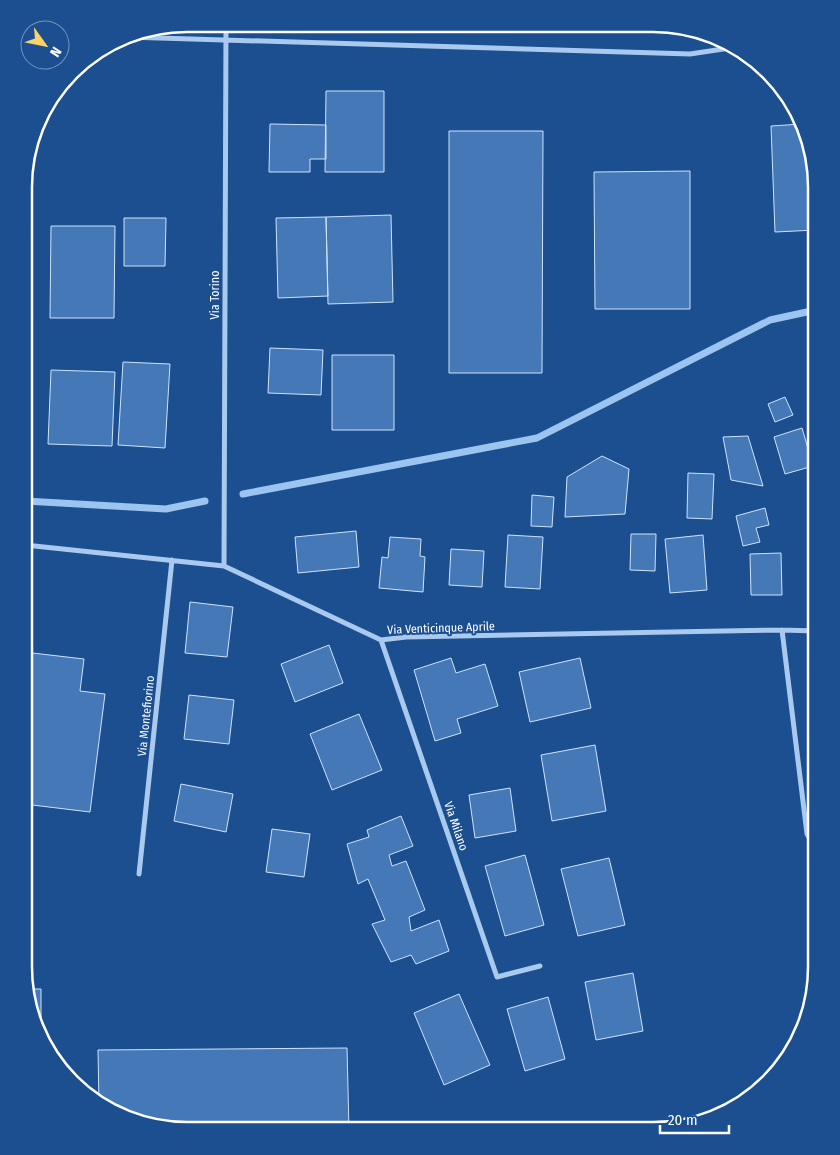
<svg xmlns="http://www.w3.org/2000/svg" width="840" height="1155" viewBox="0 0 840 1155" font-family="'Fira Sans Condensed',sans-serif">
<style>
.lines{fill:none;stroke-linecap:round;stroke-linejoin:round}
.stream{stroke:#9cc4f0;stroke-width:7}
.building{fill:#4478b7;stroke:#cfe3fa}
.minor{stroke:#a9c9ee;stroke-width:5}
.labels{text-anchor:middle;dominant-baseline:central;stroke-width:4;stroke-linejoin:round;paint-order:stroke}
.street-label{font-size:12px;fill:#fff;stroke:#1b4f8f}
.rim{fill:none;stroke:#fff;stroke-width:2.5}
</style>
<rect width="100%" height="100%" fill="#1b4f8f"/>
<g class="lines">
<path class="stream" d="M 243,494 L 537,438 L 770,320 L 816,310
M 25,501 L 166,509 L 205,501"/>
</g>
<path class="building" d="M 326,91 L 384,91 L 384,172 L 325,172 Z
M 270,124 L 326,125 L 326,159 L 310,159 L 310,172 L 269,172 Z
M 802,124 L 816,187 L 816,230 L 775,232 L 771,126 Z
M 449,131 L 543,131 L 542,373 L 449,373 Z
M 690,171 L 690,309 L 595,309 L 594,172 Z
M 391,215 L 393,302 L 328,304 L 326,217 Z
M 326,217 L 328,296 L 278,298 L 276,218 Z
M 124,218 L 166,218 L 165,266 L 124,266 Z
M 51,226 L 115,226 L 114,318 L 50,318 Z
M 270,348 L 323,350 L 321,395 L 268,393 Z
M 332,355 L 394,355 L 394,430 L 332,430 Z
M 123,362 L 170,364 L 165,448 L 118,445 Z
M 51,370 L 115,372 L 112,446 L 48,444 Z
M 785,397 L 793,415 L 775,422 L 768,404 Z
M 802,428 L 813,466 L 785,474 L 774,437 Z
M 748,436 L 763,486 L 731,480 L 723,437 Z
M 602,456 L 629,469 L 625,514 L 565,517 L 567,477 Z
M 688,473 L 714,474 L 712,519 L 687,518 Z
M 532,495 L 554,497 L 552,527 L 531,526 Z
M 765,508 L 769,525 L 756,528 L 760,542 L 743,546 L 736,516 Z
M 356,531 L 359,567 L 298,573 L 295,537 Z
M 631,534 L 656,534 L 655,571 L 630,570 Z
M 508,535 L 543,537 L 540,589 L 505,587 Z
M 703,535 L 707,590 L 670,593 L 665,539 Z
M 390,537 L 421,539 L 420,556 L 425,557 L 423,592 L 379,588 L 382,557 L 388,558 Z
M 451,549 L 484,551 L 482,587 L 449,585 Z
M 810,552 L 816,552 L 816,594 L 811,594 Z
M 781,553 L 782,595 L 751,595 L 750,554 Z
M 190,602 L 233,607 L 227,657 L 185,653 Z
M 329,645 L 343,683 L 295,702 L 281,664 Z
M 24,652 L 84,659 L 80,691 L 105,694 L 90,812 L 24,804 Z
M 451,658 L 456,673 L 485,664 L 498,706 L 457,719 L 461,733 L 435,741 L 414,670 Z
M 580,658 L 591,708 L 530,722 L 519,672 Z
M 189,695 L 234,700 L 229,744 L 184,739 Z
M 359,714 L 382,770 L 332,790 L 310,734 Z
M 595,745 L 606,811 L 552,821 L 541,755 Z
M 181,784 L 233,794 L 226,832 L 174,821 Z
M 510,788 L 516,831 L 475,838 L 469,795 Z
M 401,816 L 413,846 L 389,855 L 392,866 L 406,861 L 425,910 L 409,917 L 411,931 L 439,920 L 449,951 L 416,964 L 411,955 L 391,962 L 372,924 L 385,920 L 368,879 L 358,884 L 347,844 L 369,837 L 367,830 Z
M 272,829 L 310,834 L 304,877 L 266,872 Z
M 525,855 L 544,925 L 505,936 L 485,866 Z
M 609,858 L 625,925 L 578,936 L 561,869 Z
M 633,973 L 643,1031 L 596,1040 L 585,982 Z
M 29,989 L 41,989 L 41,1040 Z
M 459,994 L 490,1065 L 444,1085 L 414,1013 Z
M 548,997 L 565,1059 L 525,1071 L 507,1009 Z
M 347,1048 L 349,1130 L 166,1130 L 99,1104 L 98,1050 Z"/>
<g class="lines">
<path class="minor" d="M 126,37 L 690,54 L 730,48
M 25,545 L 224,566 L 381,640 L 406,637 L 782,630 L 816,631
M 224,566 L 226,24
M 782,630 L 807,834 L 816,849
M 381,640 L 497,977 L 540,966
M 139,874 L 172,560"/>
</g>
<g class="labels">
<g class="street-label">
<text transform="translate(215 295) rotate(-90)">Via Torino</text>
<text transform="translate(441 628) rotate(-2)">Via Venticinque Aprile</text>
<text transform="translate(146 716) rotate(-84)">Via Montefiorino</text>
<text transform="translate(456 826) rotate(71)">Via Milano</text>
</g>
</g>
<path d="M0 0H840V1155H0ZM187 32H653A155 155 0 0 1 808 187V967A155 155 0 0 1 653 1122H187A155 155 0 0 1 32 967V187A155 155 0 0 1 187 32Z" fill="#1b4f8f" fill-rule="evenodd"/>
<path class="rim" d="M187 32H653A155 155 0 0 1 808 187V967A155 155 0 0 1 653 1122H187A155 155 0 0 1 32 967V187A155 155 0 0 1 187 32Z"/>
<g transform="translate(45 45) rotate(123)"><circle r="24" fill="#1b4f8f" stroke="#7695bc"/>
<path d="M0-4L9 19L0 12L-9 19Z" fill="#ffd166"/>
<text y="-8" font-size="14" font-weight="bold" text-anchor="middle" fill="#ffffff">N</text>
</g>
<path d="M660 1125v8h69v-8" fill="none" stroke="#ffffff" stroke-width="2.5"/>
<text x="668" y="1125" font-size="15" fill="#ffffff" stroke="#1b4f8f" stroke-width="4" paint-order="stroke">20 m</text>
</svg>
